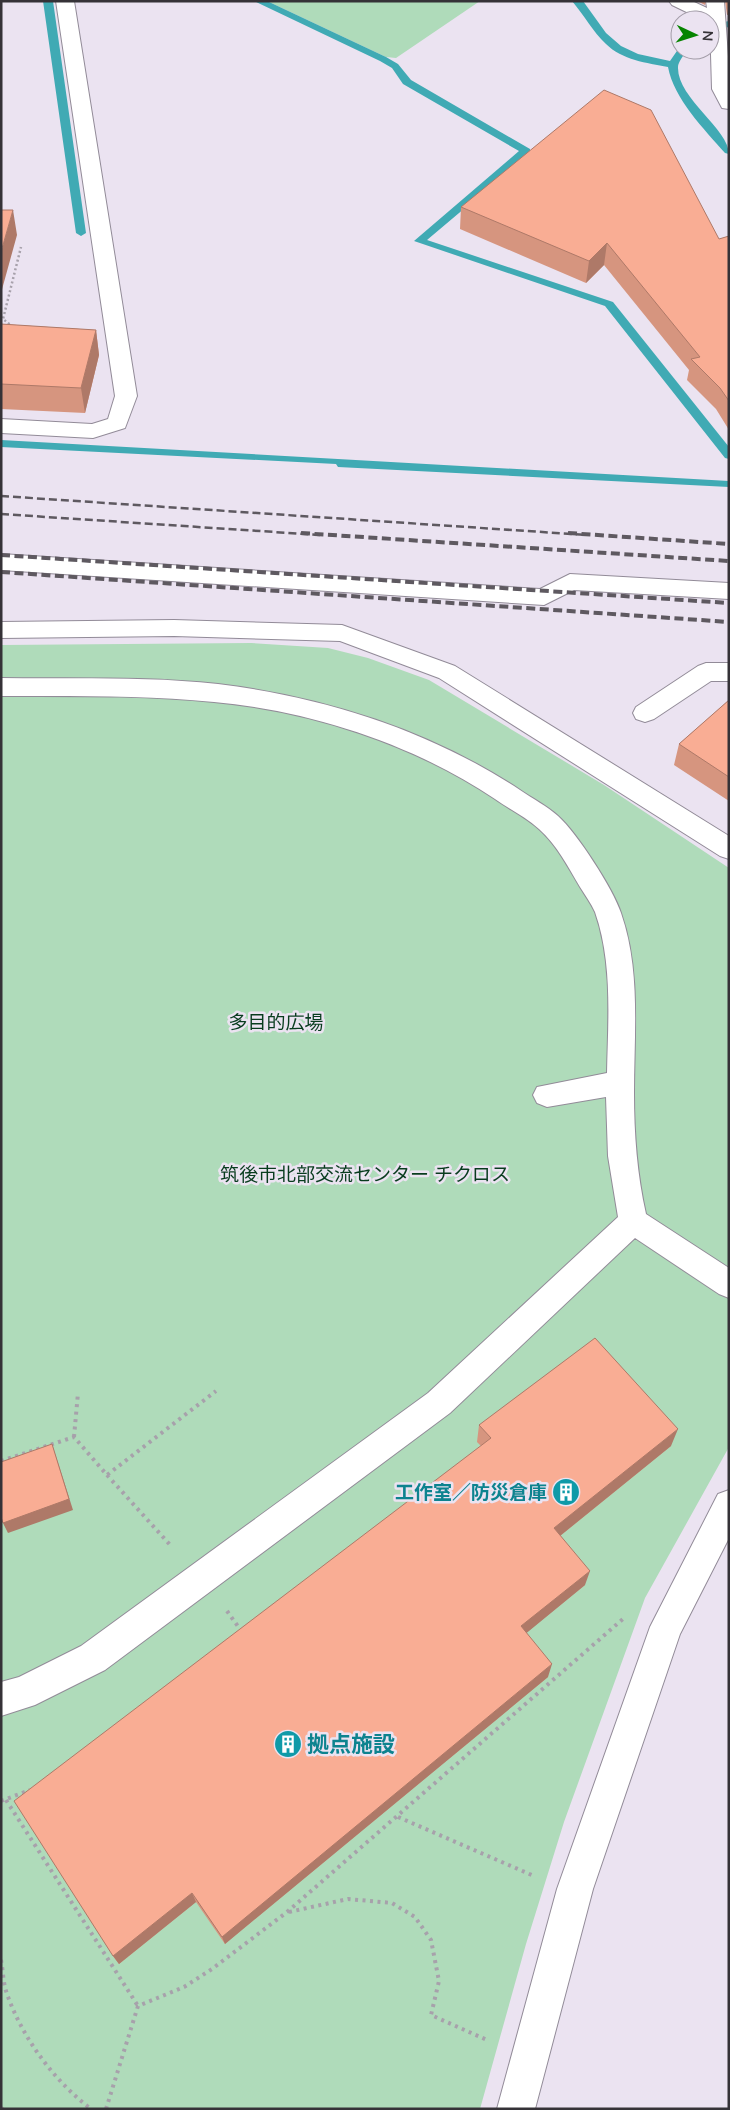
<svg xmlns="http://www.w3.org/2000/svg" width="730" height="2110" viewBox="0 0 730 2110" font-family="Mulish,'Noto Sans JP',sans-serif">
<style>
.green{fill:#afdbba}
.water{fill:#40aab4}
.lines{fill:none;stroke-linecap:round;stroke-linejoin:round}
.stream{fill:#40aab4;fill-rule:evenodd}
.minor-casing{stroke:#928b98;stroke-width:2}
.path-far1{stroke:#a7a1ab;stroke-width:2.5;stroke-dasharray:2 2.5;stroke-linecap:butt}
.path{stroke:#a7a1ab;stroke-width:4;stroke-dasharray:3 4.5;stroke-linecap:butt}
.minor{fill:#fff;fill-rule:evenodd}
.rail-far1{stroke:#5e5960;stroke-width:2.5;stroke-dasharray:8 4;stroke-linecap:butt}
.rail{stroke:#5e5960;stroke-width:4;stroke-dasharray:9 4.5;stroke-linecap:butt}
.wall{fill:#d6957f}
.shaded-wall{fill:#ae7968}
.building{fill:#f9ad94;stroke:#ae7968}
.labels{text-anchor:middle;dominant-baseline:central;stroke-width:5;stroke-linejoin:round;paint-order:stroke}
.park-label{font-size:19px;fill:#083c1e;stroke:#ebe3f1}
.culture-label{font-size:19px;font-weight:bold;fill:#0d838f;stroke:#ebe3f1;text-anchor:end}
.near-culture-label{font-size:22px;font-weight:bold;fill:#0d838f;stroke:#ebe3f1;text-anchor:start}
</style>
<rect width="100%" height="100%" fill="#ebe3f1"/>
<path class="green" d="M 267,1 L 480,1 L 396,58 L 386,57 Z
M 251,643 L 328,648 L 368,658 L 429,680 L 604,785 L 729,868 L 729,1447 L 645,1598 L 564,1822 L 526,1944 L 480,2109 L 1,2109 L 1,645 Z"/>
<path class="water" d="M 1,440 L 729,481 L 729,487 L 338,467 L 336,464 L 1,447 Z"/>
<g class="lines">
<path class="stream" d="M 43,1 L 53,1 L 86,233 L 81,236 L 76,233 Z
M 254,1 L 267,1 L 386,57 L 398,64 L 411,80 L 530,149 L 530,153 L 427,240 L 613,302 L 729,447 L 729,459 L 725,458 L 605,306 L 414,241 L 519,151 L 403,84 L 392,68 L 380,61 Z
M 572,1 L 583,1 L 606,33 L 621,46 L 638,54 L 670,61 L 679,48 L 687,50 C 684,55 678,62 678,67 C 677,98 729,129 729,154 L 725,153 C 704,129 674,99 668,67 C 647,63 622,60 606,44 C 593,32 584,15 572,1 Z
M 729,21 L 729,27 L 710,31 L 710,25 Z"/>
<g class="minor-casing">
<path id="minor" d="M 56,1 L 74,1 L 137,396 L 125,428 L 93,438 L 1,433 L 1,419 L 92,424 L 108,419 L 115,396 Z
M 669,1 L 692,1 L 707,8 L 706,1 L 724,1 L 729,70 L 729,109 L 722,108 L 712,89 L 710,20 L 703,20 L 672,5 Z
M 1,554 L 540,589 L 570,574 L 729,583 L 729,599 L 574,590 L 544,605 L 1,570 Z
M 174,620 L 342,625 L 455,666 L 729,836 L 729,859 L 720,856 L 439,678 L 340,641 L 174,636 L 1,638 L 1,622 Z
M 706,663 L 729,663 L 729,681 L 711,681 L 654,719 L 645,722 L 636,719 L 633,713 L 636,707 L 698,666 Z
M 1,678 C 73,679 147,676 218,684 C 325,697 431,731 520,790 C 533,799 547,806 558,816 C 577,833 613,889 621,913 C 641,970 634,1034 634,1093 C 634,1134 637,1174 646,1214 L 729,1268 L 729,1298 L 719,1294 L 635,1238 L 450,1413 L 105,1670 L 35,1705 L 1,1716 L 1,1682 L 19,1677 L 81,1646 L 428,1393 L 618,1217 L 608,1156 L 606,1097 L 547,1107 L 537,1103 L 533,1095 L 537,1087 L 607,1073 C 608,1021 613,963 595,912 C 591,903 585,895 580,887 C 568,867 557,845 539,829 C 526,817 509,809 495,799 C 413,744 311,711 214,702 C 143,695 72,696 1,696 Z
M 729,1490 L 729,1538 L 680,1634 L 593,1889 L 535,2109 L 497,2109 L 557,1889 L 650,1627 L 718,1494 Z"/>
</g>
<path class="path-far1" d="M 13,327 L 3,319 L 21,247"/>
<path class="path" d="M 74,1437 L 78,1393
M 1,1461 L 74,1437 L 107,1475 L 216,1391
M 107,1475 L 172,1547
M 227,1611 L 242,1632
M 6,1800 L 138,2006
M 1,1801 L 30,1790
M 398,1817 L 534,1876
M 289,1912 L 348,1899 L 392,1903 L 415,1917 L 431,1940 L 439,1981 L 431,2015 L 487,2040
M 1,1960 C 3,1970 3,1981 6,1991 C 21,2036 53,2080 91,2109
M 1,2108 L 3,2109
M 106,2109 L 138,2006 L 184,1987 L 212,1969 L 287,1912 L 624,1618"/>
<use href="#minor" class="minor"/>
<path class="rail-far1" d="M 1,496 L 587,535
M 1,514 L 320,535"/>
<path class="rail" d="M 301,533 L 729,561
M 568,533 L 729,544
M 1,555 L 729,603
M 1,572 L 729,622"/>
</g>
<path class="wall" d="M 697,1 L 706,1 L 705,5 Z
M 725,1 L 729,1 L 729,14 L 727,15 Z
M 461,207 L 719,239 L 729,236 L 729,430 L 716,409 L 687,380 L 689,370 L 604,265 L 586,283 L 460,229 Z
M 1,324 L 96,330 L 99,355 L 85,413 L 1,409 Z
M 729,700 L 729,801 L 674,765 L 679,744 Z
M 479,1425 L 671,1446 L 560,1536 L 585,1585 L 526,1633 L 548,1677 L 225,1944 L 196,1902 L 119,1964 L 113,1956 L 481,1446 L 477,1442 Z"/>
<path class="shaded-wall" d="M 729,4 L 729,14 L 727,15 Z
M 13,210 L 17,235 L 1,293 L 1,252 Z
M 607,243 L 604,265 L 586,283 L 589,261 Z
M 96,330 L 99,355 L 85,413 L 81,388 Z
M 678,1429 L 671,1446 L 550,1544 L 554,1528 Z
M 52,1444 L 73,1510 L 8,1533 L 3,1523 Z
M 590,1571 L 585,1585 L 518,1640 L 521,1626 Z
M 552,1664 L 548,1677 L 225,1944 L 222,1937 Z
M 192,1893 L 196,1902 L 119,1964 L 113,1956 Z"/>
<path class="building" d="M 604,90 L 651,110 L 719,239 L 729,236 L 729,401 L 720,388 L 691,359 L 700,357 L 607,243 L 589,261 L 461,207 Z
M 1,210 L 13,210 L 1,252 Z
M 1,324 L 96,330 L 81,388 L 1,384 Z
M 729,700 L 729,777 L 679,744 Z
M 595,1338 L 678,1429 L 554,1528 L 590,1571 L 521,1626 L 552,1664 L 222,1937 L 192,1893 L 113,1956 L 14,1801 L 491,1438 L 479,1425 Z
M 52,1444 L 69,1499 L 3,1523 L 1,1517 L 1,1462 Z"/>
<defs>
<g id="building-disc" transform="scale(1.4375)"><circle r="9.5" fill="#0f9aa8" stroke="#ebe3f1"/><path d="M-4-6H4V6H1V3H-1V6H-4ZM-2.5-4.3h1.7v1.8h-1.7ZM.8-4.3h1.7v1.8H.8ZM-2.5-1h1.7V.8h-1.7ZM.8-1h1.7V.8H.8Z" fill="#fff"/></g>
</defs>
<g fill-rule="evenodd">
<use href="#building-disc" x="566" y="1492"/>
<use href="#building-disc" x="288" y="1744"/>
</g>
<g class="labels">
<g class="park-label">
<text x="276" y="1022">多目的広場</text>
<text x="365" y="1174">筑後市北部交流センター チクロス</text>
</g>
<g class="culture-label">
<text x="547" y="1492">工作室／防災倉庫</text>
</g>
<g class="near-culture-label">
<text x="307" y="1744">拠点施設</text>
</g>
</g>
<rect width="730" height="2110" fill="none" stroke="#353237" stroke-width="5"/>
<g transform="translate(695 35) rotate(94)"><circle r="24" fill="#ebe3f1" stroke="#a29ca7"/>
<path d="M0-4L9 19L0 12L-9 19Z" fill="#068400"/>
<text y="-8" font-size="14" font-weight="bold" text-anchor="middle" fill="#353237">N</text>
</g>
</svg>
